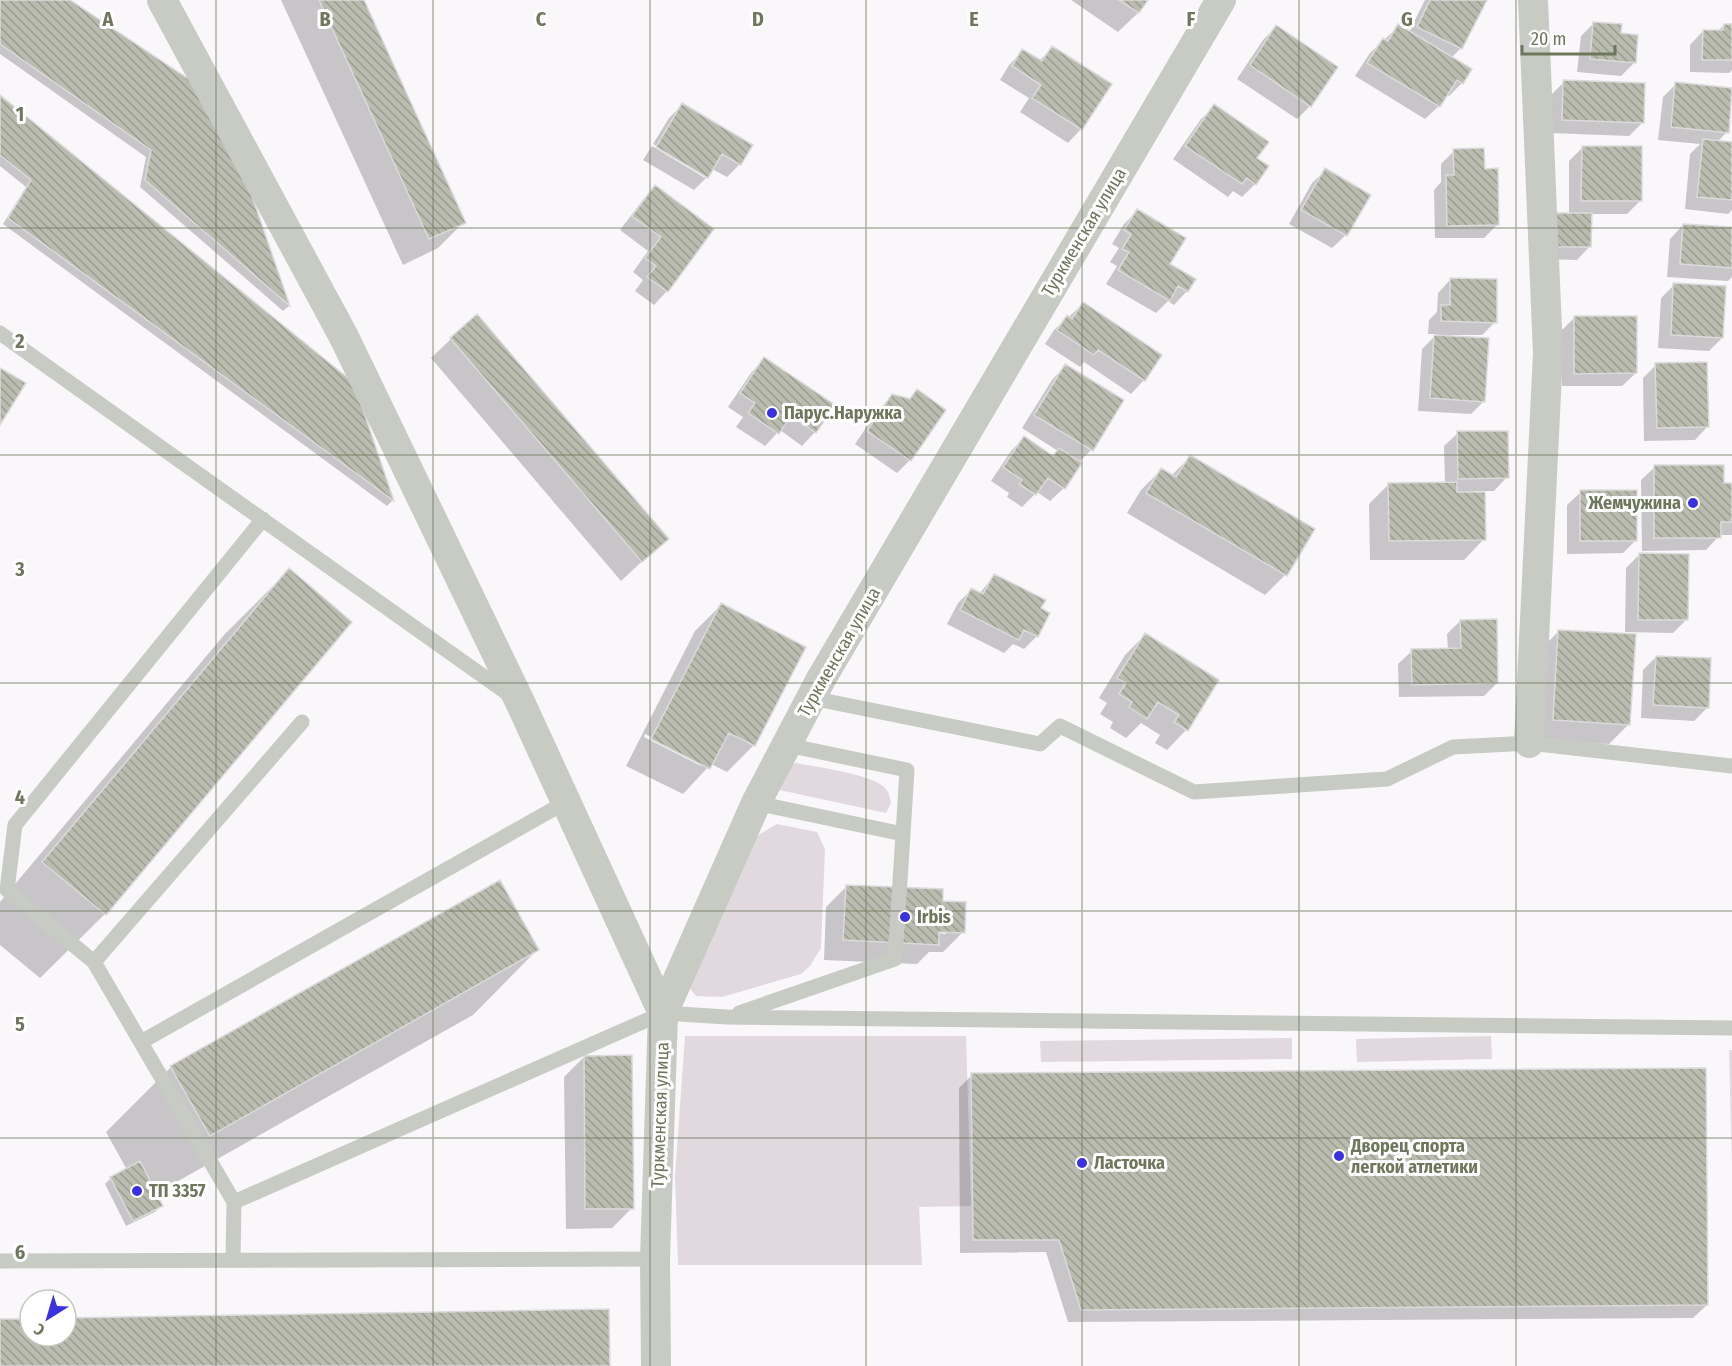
<svg xmlns="http://www.w3.org/2000/svg" width="1732" height="1366" viewBox="0 0 1732 1366" font-family="'Fira Sans Condensed',sans-serif">
<style>
.green{fill:#e1d9de}
.shadow{fill:#0003;fill-rule:evenodd}
.building{fill:url(#building-back-hatch);stroke:#dbdadb;stroke-width:1.5}
.lines{fill:none;stroke-linecap:round;stroke-linejoin:round}
.lane{stroke:#c8cbc3;stroke-width:15}
.street{stroke:#c8cbc3;stroke-width:30}
.grid{fill:none;stroke:#6e765c;stroke-width:1.5;stroke-opacity:0.55}
.poi-dot{fill:#3b32df;stroke:#fff;stroke-width:2}
.labels{text-anchor:middle;dominant-baseline:central;stroke-width:6;stroke-linejoin:round;paint-order:stroke}
.street-label{font-size:18px;fill:#6e765c;stroke:#fff}
.poi-label{font-size:18px;font-weight:bold;fill:#6e765c;stroke:#fff;text-anchor:start}
.grid-label{font-size:20px;text-anchor:middle;font-weight:bold;fill:#6e765c;stroke:#fff;stroke-width:6;stroke-linejoin:round;paint-order:stroke}
</style>
<defs>
<pattern id="building-back-hatch" width="6" height="6" patternUnits="userSpaceOnUse" patternTransform="scale(1.5)"><rect width="6" height="6" fill="#b9bcae"/><path d="M-1 5l2 2M0 0l6 6M5-1l2 2" fill="none" stroke="#9b9d91"/></pattern>
</defs>
<rect width="100%" height="100%" fill="#f9f7fa"/>
<path class="green" d="M 796,763 C 816,767 874,774 886,789 C 889,792 890,799 891,803 L 886,813 L 775,789 L 785,767 Z
M 777,824 L 817,832 L 825,849 L 821,948 L 810,966 L 801,974 L 722,997 L 696,996 L 685,982 L 744,849 L 760,834 Z
M 685,1036 L 966,1036 L 971,1206 L 919,1207 L 922,1265 L 678,1265 L 675,1176 Z
M 1491,1036 L 1492,1059 L 1357,1062 L 1356,1039 Z
M 1292,1038 L 1292,1059 L 1041,1062 L 1040,1041 Z
M 1729,1050 L 1732,1050 L 1732,1167 Z"/>
<path class="shadow" d="M 0,0 L 68,0 L 235,154 L 289,306 L 283,311 L 140,187 L 146,157 L 0,54 Z
M 281,0 L 362,0 L 464,222 L 438,248 L 403,265 Z
M 1071,0 L 1147,0 L 1138,13 L 1118,32 Z
M 1425,0 L 1485,0 L 1461,48 L 1451,58 L 1462,83 L 1449,96 L 1446,94 L 1439,106 L 1425,119 L 1355,76 L 1370,53 L 1399,26 L 1409,32 Z
M 1594,23 L 1620,34 L 1634,63 L 1621,76 L 1577,72 L 1581,36 Z
M 1724,25 L 1732,25 L 1732,70 L 1729,73 L 1690,72 L 1690,45 L 1703,31 L 1718,31 Z
M 1276,27 L 1310,106 L 1297,119 L 1237,79 L 1263,40 Z
M 1052,48 L 1081,129 L 1068,143 L 1020,112 L 1029,98 L 1000,80 L 1009,65 L 1023,51 L 1039,61 Z
M 1564,82 L 1642,123 L 1629,136 L 1549,133 L 1551,95 Z
M 1676,84 L 1727,132 L 1717,142 L 1732,144 L 1732,210 L 1728,214 L 1685,209 L 1690,154 L 1700,144 L 1658,140 L 1663,97 Z
M 0,97 L 353,384 L 393,500 L 387,506 L 3,224 L 26,187 L 0,166 Z
M 682,105 L 740,164 L 727,177 L 712,169 L 707,177 L 694,190 L 643,160 L 652,146 L 705,178 L 705,174 L 653,144 L 669,118 Z
M 1215,106 L 1255,159 L 1255,184 L 1242,197 L 1233,191 L 1228,197 L 1173,159 L 1201,119 Z
M 1583,147 L 1640,201 L 1627,214 L 1591,214 L 1590,246 L 1577,260 L 1541,259 L 1569,215 L 1569,161 Z
M 1454,151 L 1483,170 L 1498,224 L 1484,238 L 1435,238 L 1434,190 L 1441,182 L 1441,164 Z
M 1326,170 L 1369,195 L 1346,235 L 1332,248 L 1289,224 L 1312,183 Z
M 655,187 L 712,230 L 667,291 L 654,305 L 635,291 L 643,280 L 633,272 L 648,251 L 620,230 L 642,201 Z
M 1137,211 L 1168,265 L 1194,280 L 1187,291 L 1174,305 L 1168,301 L 1156,313 L 1106,284 L 1117,266 L 1110,262 L 1119,248 L 1112,244 L 1124,224 Z
M 1683,225 L 1732,229 L 1732,277 L 1728,281 L 1667,277 L 1670,239 Z
M 1451,279 L 1495,322 L 1482,335 L 1451,335 L 1484,401 L 1471,414 L 1418,411 L 1422,349 L 1437,334 L 1428,334 L 1429,320 L 1437,312 L 1438,293 Z
M 1674,285 L 1722,338 L 1709,351 L 1658,348 L 1661,298 Z
M 1083,304 L 1160,355 L 1144,380 L 1131,394 L 1084,362 L 1080,367 L 1045,344 L 1054,330 Z
M 1575,317 L 1636,373 L 1622,386 L 1562,386 L 1561,331 Z
M 451,339 L 666,539 L 621,581 L 431,358 Z
M 764,359 L 815,432 L 802,446 L 780,430 L 765,446 L 736,427 L 743,417 L 728,407 L 751,373 Z
M 1656,365 L 1708,426 L 1695,440 L 1644,441 L 1643,378 Z
M 1065,366 L 1091,450 L 1078,463 L 1064,488 L 1050,501 L 1037,492 L 1022,507 L 1007,497 L 1009,493 L 991,481 L 1011,451 L 1024,438 L 1052,457 L 1058,451 L 1022,428 L 1052,380 Z
M 917,391 L 910,460 L 897,473 L 855,444 L 879,409 L 893,396 L 908,400 Z
M 1458,433 L 1507,477 L 1494,491 L 1474,491 L 1484,539 L 1464,560 L 1370,560 L 1369,504 L 1389,484 L 1445,484 L 1444,446 Z
M 1190,457 L 1313,529 L 1285,575 L 1265,595 L 1127,513 L 1141,490 L 1161,470 L 1171,476 Z
M 1655,467 L 1723,485 L 1732,485 L 1732,535 L 1720,535 L 1706,550 L 1642,551 L 1641,480 Z
M 1581,492 L 1636,540 L 1623,553 L 1567,554 L 1567,505 Z
M 1639,555 L 1686,620 L 1673,633 L 1625,632 L 1626,568 Z
M 289,570 L 105,914 L 40,978 L 0,945 L 0,902 L 224,635 Z
M 994,576 L 1039,609 L 1037,636 L 1024,649 L 1013,644 L 1004,653 L 947,624 L 958,603 L 971,590 L 979,594 Z
M 721,605 L 804,647 L 754,745 L 727,772 L 711,764 L 683,794 L 626,766 L 695,631 ZM 645,734 L 701,763 L 701,766 L 644,737 Z
M 1460,621 L 1497,683 L 1484,696 L 1399,697 L 1398,664 L 1412,651 L 1448,650 L 1447,634 Z
M 1559,631 L 1629,724 L 1609,744 L 1534,740 L 1539,651 Z
M 1145,635 L 1186,730 L 1167,750 L 1155,743 L 1160,735 L 1141,723 L 1126,738 L 1110,728 L 1113,722 L 1100,714 L 1107,703 L 1099,698 L 1125,655 Z
M 1656,657 L 1707,708 L 1694,721 L 1641,718 L 1643,670 Z
M 846,887 L 941,902 L 963,932 L 943,952 L 929,952 L 917,964 L 824,960 L 826,907 ZM 946,931 L 946,934 L 931,933 Z
M 537,950 L 473,1015 L 155,1194 L 161,1206 L 155,1212 L 126,1226 L 105,1184 L 111,1178 L 127,1170 L 106,1132 L 171,1067 Z
M 584,1057 L 632,1208 L 612,1228 L 566,1229 L 564,1077 Z
M 972,1075 L 1707,1305 L 1693,1318 L 1068,1322 L 1046,1252 L 960,1253 L 959,1088 Z"/>
<path class="building" d="M 0,0 L 70,0 L 196,84 L 237,153 L 290,306 L 145,180 L 151,150 L 0,44 Z
M 319,0 L 364,0 L 466,223 L 429,239 Z
M 1119,0 L 1148,0 L 1139,13 Z
M 1430,0 L 1487,0 L 1462,49 L 1417,27 Z
M 1593,22 L 1622,24 L 1621,33 L 1638,35 L 1636,63 L 1590,59 Z
M 1398,24 L 1472,69 L 1463,84 L 1457,80 L 1440,107 L 1367,63 L 1383,38 L 1388,41 Z
M 1724,24 L 1732,24 L 1732,60 L 1702,60 L 1703,30 L 1723,30 Z
M 1276,25 L 1338,67 L 1311,107 L 1250,65 Z
M 1052,46 L 1112,84 L 1082,130 L 1032,98 L 1041,85 L 1012,66 L 1022,49 L 1042,61 Z
M 1563,80 L 1645,83 L 1644,123 L 1562,120 Z
M 1675,82 L 1732,88 L 1729,133 L 1671,127 Z
M 0,95 L 354,383 L 394,501 L 8,218 L 31,180 L 0,155 Z
M 682,103 L 753,145 L 741,165 L 722,154 L 708,178 L 656,147 Z
M 1214,104 L 1269,142 L 1257,158 L 1269,166 L 1256,185 L 1247,178 L 1242,184 L 1185,146 Z
M 1703,139 L 1732,142 L 1732,200 L 1697,197 Z
M 1582,146 L 1642,146 L 1642,201 L 1581,201 Z
M 1484,148 L 1485,169 L 1498,168 L 1499,225 L 1447,226 L 1446,175 L 1454,175 L 1453,149 Z
M 1325,168 L 1371,195 L 1347,236 L 1301,210 Z
M 655,185 L 714,229 L 668,292 L 647,277 L 656,266 L 645,258 L 661,237 L 632,216 Z
M 1137,209 L 1186,238 L 1170,264 L 1196,279 L 1188,292 L 1178,286 L 1170,301 L 1118,270 L 1129,252 L 1122,249 L 1131,234 L 1124,230 Z
M 1554,213 L 1592,213 L 1591,247 L 1554,247 Z
M 1683,224 L 1732,227 L 1732,268 L 1680,264 Z
M 1450,278 L 1497,279 L 1497,323 L 1441,321 L 1441,305 L 1450,305 Z
M 1673,283 L 1726,286 L 1723,338 L 1671,335 Z
M 1083,302 L 1162,355 L 1145,381 L 1098,350 L 1094,355 L 1057,330 L 1067,315 L 1072,319 Z
M 477,314 L 669,539 L 642,562 L 450,338 Z
M 1574,316 L 1637,316 L 1637,373 L 1574,374 Z
M 1434,335 L 1489,338 L 1485,402 L 1430,398 Z
M 764,357 L 835,405 L 816,433 L 791,416 L 779,434 L 748,413 L 755,403 L 740,393 Z
M 1707,362 L 1709,427 L 1657,428 L 1655,363 Z
M 1065,364 L 1124,400 L 1093,451 L 1034,415 Z
M 0,368 L 26,383 L 0,425 Z
M 917,389 L 946,410 L 911,461 L 867,431 L 892,394 L 910,399 Z
M 1457,431 L 1508,431 L 1509,478 L 1458,479 Z
M 1024,436 L 1053,456 L 1059,448 L 1082,463 L 1065,489 L 1048,478 L 1036,495 L 1019,484 L 1022,480 L 1003,467 Z
M 1190,455 L 1315,529 L 1287,576 L 1146,493 L 1161,468 L 1176,477 Z
M 1654,465 L 1724,465 L 1724,483 L 1732,483 L 1732,522 L 1721,522 L 1721,538 L 1654,538 Z
M 1457,482 L 1457,492 L 1485,492 L 1486,540 L 1389,541 L 1388,483 Z
M 1580,490 L 1637,490 L 1637,541 L 1580,541 Z
M 1639,553 L 1689,554 L 1688,620 L 1638,620 Z
M 289,568 L 352,622 L 106,915 L 42,862 Z
M 994,574 L 1046,600 L 1041,608 L 1050,613 L 1038,637 L 1024,630 L 1019,640 L 960,610 L 971,588 L 983,594 Z
M 721,603 L 806,647 L 755,746 L 729,733 L 710,769 L 651,739 Z
M 1497,619 L 1498,683 L 1412,685 L 1411,649 L 1461,648 L 1460,620 Z
M 1558,630 L 1636,634 L 1630,725 L 1553,720 Z
M 1145,633 L 1219,680 L 1188,731 L 1174,722 L 1179,715 L 1158,702 L 1147,719 L 1129,707 L 1132,702 L 1119,694 L 1126,683 L 1117,678 Z
M 1656,656 L 1711,658 L 1709,708 L 1653,705 Z
M 500,880 L 539,950 L 210,1136 L 170,1066 Z
M 846,885 L 943,889 L 943,901 L 966,902 L 965,933 L 939,932 L 939,945 L 843,940 Z
M 632,1055 L 634,1209 L 585,1209 L 584,1056 Z
M 1706,1068 L 1708,1305 L 1081,1310 L 1059,1240 L 973,1240 L 971,1073 Z
M 140,1161 L 163,1206 L 133,1221 L 110,1177 Z
M 609,1309 L 610,1366 L 0,1366 L 0,1319 L 30,1319 L 30,1336 L 66,1336 L 66,1318 Z"/>
<g class="lines">
<path class="lane" d="M 0,333 L 511,696
M 811,698 L 1040,744 L 1060,726 L 1194,792 L 1387,779 L 1453,747 L 1529,743 L 1732,766
M 787,745 L 907,770 L 903,834
M 94,962 L 302,722
M 739,1013 L 895,959 L 903,834 L 756,803
M 141,1042 L 566,802
M 234,1202 L 663,1013 L 727,1017 L 1732,1028
M 233,1260 L 234,1202 L 94,962 L 7,890 L 15,825 L 263,519
M 0,1261 L 655,1259"/>
<path class="street" d="M 162,0 L 344,337 L 520,702 L 663,1013
M 1529,743 L 1548,353 L 1533,0
M 656,1366 L 655,1259 L 663,1013 L 756,803 L 821,679 L 1221,0"/>
</g>
<path class="grid" d="M 216,0 L 216,1366M 433,0 L 433,1366M 650,0 L 650,1366M 866,0 L 866,1366M 1082,0 L 1082,1366M 1299,0 L 1299,1366M 1516,0 L 1516,1366M 0,228 L 1732,228M 0,455 L 1732,455M 0,683 L 1732,683M 0,911 L 1732,911M 0,1138 L 1732,1138"/>
<g class="poi-dot">
<circle cx="772" cy="413" r="6"/>
<circle cx="1693" cy="503" r="6"/>
<circle cx="905" cy="917" r="6"/>
<circle cx="1339" cy="1156" r="6"/>
<circle cx="1082" cy="1163" r="6"/>
<circle cx="137" cy="1191" r="6"/>
</g>
<g class="labels">
<g class="street-label">
<text transform="translate(1084 232) rotate(-59)">Туркменская улица</text>
<text transform="translate(839 652) rotate(-60)">Туркменская улица</text>
<text transform="translate(660 1115) rotate(-88)">Туркменская улица</text>
</g>
<g class="poi-label">
<text x="784" y="413">Парус.Наружка</text>
<text x="1681" y="503" text-anchor="end">Жемчужина</text>
<text x="917" y="917">Irbis</text>
<text x="1351" y="1146">Дворец спорта<tspan x="1351" dy="21">легкой атлетики</tspan></text>
<text x="1094" y="1163">Ласточка</text>
<text x="149" y="1191">ТП 3357</text>
</g>
</g>
<g class="grid-label">
<text x="108" y="26">A</text>
<text x="325" y="26">B</text>
<text x="541" y="26">C</text>
<text x="758" y="26">D</text>
<text x="974" y="26">E</text>
<text x="1191" y="26">F</text>
<text x="1407" y="26">G</text>
<text x="20" y="121">1</text>
<text x="20" y="348">2</text>
<text x="20" y="576">3</text>
<text x="20" y="804">4</text>
<text x="20" y="1031">5</text>
<text x="20" y="1259">6</text>
</g>
<g transform="translate(48 1318) rotate(217)"><circle r="28" fill="#ffffff" stroke="#c5c8be" stroke-width="1.5"/>
<path d="M0-4.5L10 22L0 15L-10 22Z" fill="#3b32df"/>
<text y="-9" font-size="16" font-weight="bold" text-anchor="middle" fill="#6e765c">С</text>
</g>
<path d="M1522 45v9h93v-9" fill="none" stroke="#6e765c" stroke-width="3"/>
<text x="1531" y="45" font-size="18" fill="#6e765c" stroke="#ffffff" stroke-width="4.5" paint-order="stroke">20 m</text>
</svg>
